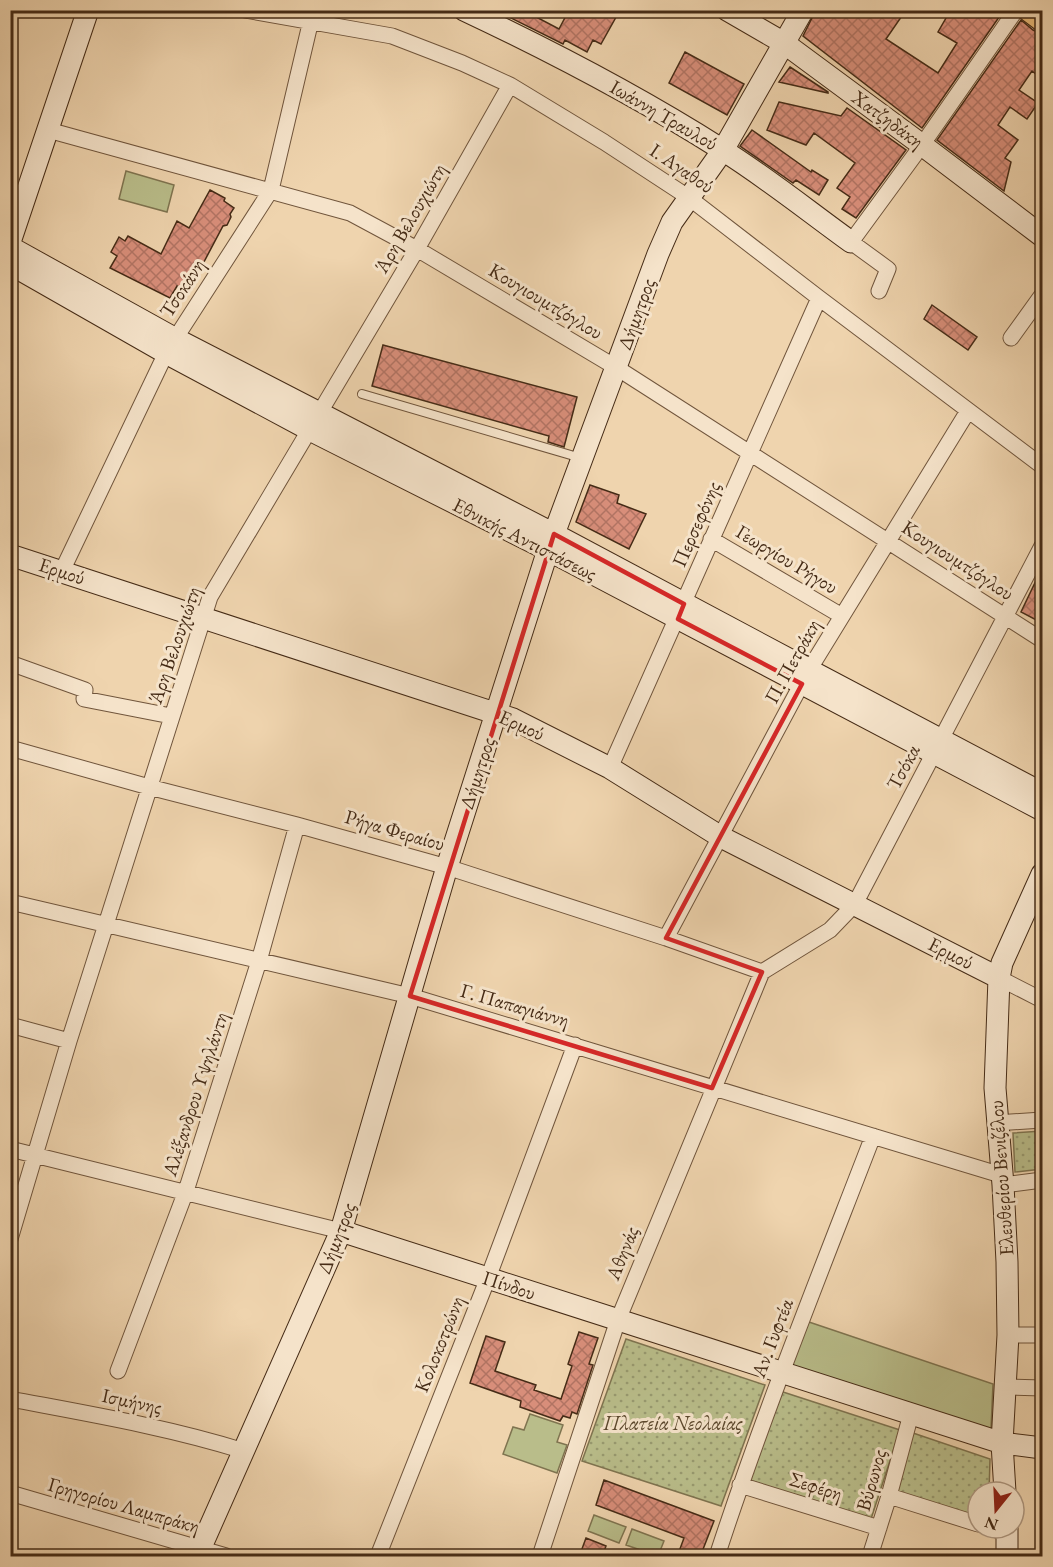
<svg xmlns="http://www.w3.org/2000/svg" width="1053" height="1567" viewBox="0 0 1053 1567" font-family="'EB Garamond',serif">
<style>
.grass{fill:#b9bd8a;stroke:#7f7450;stroke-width:1.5}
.park{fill:url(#park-dots);stroke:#7f7450;stroke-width:1.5}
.building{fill:url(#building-cross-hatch);stroke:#452b16;stroke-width:1.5}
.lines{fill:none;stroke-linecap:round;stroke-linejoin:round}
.lane-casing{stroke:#70553c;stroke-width:10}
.street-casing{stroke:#70553c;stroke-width:17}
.secondary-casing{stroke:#452b16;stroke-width:23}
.primary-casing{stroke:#452b16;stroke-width:26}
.lane{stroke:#f5e3ca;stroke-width:8}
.street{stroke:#f5e3ca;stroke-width:15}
.secondary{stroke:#f5e3ca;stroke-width:21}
.primary{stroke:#e8ba77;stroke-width:24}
.marked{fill:none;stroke:#d62828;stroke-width:4.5;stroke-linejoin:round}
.labels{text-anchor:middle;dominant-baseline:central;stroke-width:6;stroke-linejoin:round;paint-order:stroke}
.street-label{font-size:20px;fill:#452b16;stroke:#f5e3ca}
.park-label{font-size:20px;font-style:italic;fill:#5c482d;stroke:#f5e3ca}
</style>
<defs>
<pattern id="park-dots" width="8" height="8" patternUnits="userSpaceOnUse" patternTransform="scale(1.5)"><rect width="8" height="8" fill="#b9bd8a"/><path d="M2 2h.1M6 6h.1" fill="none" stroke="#989a70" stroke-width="1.8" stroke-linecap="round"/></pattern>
<pattern id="building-cross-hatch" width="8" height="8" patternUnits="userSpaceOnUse" patternTransform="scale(1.5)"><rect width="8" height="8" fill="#d88e7a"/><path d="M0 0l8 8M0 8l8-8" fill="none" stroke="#b17463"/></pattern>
</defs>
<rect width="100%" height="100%" fill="#efd4ae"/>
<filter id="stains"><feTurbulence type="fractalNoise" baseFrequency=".00333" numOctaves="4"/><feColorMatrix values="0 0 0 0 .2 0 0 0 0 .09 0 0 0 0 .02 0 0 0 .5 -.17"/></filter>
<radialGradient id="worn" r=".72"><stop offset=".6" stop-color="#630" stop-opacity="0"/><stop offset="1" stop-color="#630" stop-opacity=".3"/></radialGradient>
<path class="grass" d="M 126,171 L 174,185 L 167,212 L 119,199 Z
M 806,1321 L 993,1384 L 991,1429 L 788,1365 Z
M 530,1414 L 563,1425 L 557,1442 L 567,1445 L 557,1473 L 503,1454 L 513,1427 L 524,1430 Z
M 594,1515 L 626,1527 L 619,1543 L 588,1531 Z
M 632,1529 L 664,1541 L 658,1556 L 626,1545 Z"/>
<path class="park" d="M 1042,1131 L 1042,1169 L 1015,1172 L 1013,1133 Z
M 626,1339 L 765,1385 L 721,1506 L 582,1461 Z
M 780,1391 L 900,1430 L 870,1522 L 797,1498 L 750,1480 Z
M 913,1433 L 990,1459 L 989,1492 L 978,1492 L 978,1522 L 893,1494 Z"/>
<path class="building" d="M 495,10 L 523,10 L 559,29 L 569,10 L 620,10 L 601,44 L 593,40 L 587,52 L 565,40 L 563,44 Z
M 816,10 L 906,10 L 886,39 L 938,73 L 957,43 L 938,32 L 946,18 L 934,10 L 1004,10 L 922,128 L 803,36 Z
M 1021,20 L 1033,30 L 1042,34 L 1042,79 L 1032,71 L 1019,90 L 1038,103 L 1027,119 L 1010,107 L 998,125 L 1018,140 L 1005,158 L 1011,162 L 1004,191 L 937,140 Z
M 685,52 L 744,84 L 727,115 L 669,83 Z
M 790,67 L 828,92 L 828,93 L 779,82 Z
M 779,102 L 841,116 L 847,108 L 906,150 L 856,218 L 842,209 L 850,197 L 837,188 L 855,163 L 814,133 L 806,145 L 767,130 Z
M 752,130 L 811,172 L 812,170 L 828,180 L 819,195 L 796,180 L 793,183 L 740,146 Z
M 210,190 L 225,198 L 224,201 L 234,208 L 230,214 L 231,217 L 227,225 L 223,226 L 188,292 L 177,286 L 170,298 L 110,268 L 117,256 L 111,252 L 119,237 L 125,241 L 128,236 L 161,254 L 177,221 L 189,228 Z
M 932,305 L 977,337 L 968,350 L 924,319 Z
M 383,345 L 577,397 L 564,447 L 548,442 L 549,436 L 372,386 Z
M 590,485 L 619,495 L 617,503 L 646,514 L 629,549 L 576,522 Z
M 1042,568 L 1042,623 L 1021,612 Z
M 579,1332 L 598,1338 L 589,1364 L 593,1365 L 577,1414 L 572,1412 L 570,1418 L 563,1416 L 560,1421 L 520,1407 L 521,1401 L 470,1383 L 486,1336 L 505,1342 L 495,1371 L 536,1385 L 534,1390 L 561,1399 L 572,1366 L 568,1364 Z
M 604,1480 L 714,1521 L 700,1557 L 677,1557 L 684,1538 L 596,1505 Z
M 586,1538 L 606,1546 L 602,1557 L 579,1557 Z"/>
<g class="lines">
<g class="lane-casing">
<path id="lane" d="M 362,394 L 581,458"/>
</g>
<g class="street-casing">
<path id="street" d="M 245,10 L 392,36 L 462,63 L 510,85 L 604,142 L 688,197 L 819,298 L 1042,466
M 48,130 L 350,213 L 417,249 L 617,368 L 1042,640
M 879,291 L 888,269 L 851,242 L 922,145 L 1016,10
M 1011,338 L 1042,295
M 711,539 L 842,616
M 62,571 L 166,353 L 271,190 L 311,20
M 10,663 L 85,690 L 84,699 L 171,716
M 10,748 L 149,787 L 297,825 L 447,867 L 666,938 L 762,972
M 610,768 L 819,298
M 10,902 L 410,996 L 1001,1175
M 666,938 L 809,670 L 968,411
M 762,972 L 830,930 L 855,904 L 1042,546
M 999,978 L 1042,1000
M 10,1025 L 69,1041
M 996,1123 L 1042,1120
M 10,1149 L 341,1231
M 1003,1185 L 1042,1180
M 10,1239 L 69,1041 L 210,597 L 417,249 L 510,85
M 1008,1335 L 1042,1335
M 118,1371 L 186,1191 L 259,961 L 297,825
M 1006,1387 L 1042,1388
M 10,1399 C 89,1414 167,1427 244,1451
M 740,1485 L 879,1528
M 10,1493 L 226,1556
M 889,1496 L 978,1524
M 990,1528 L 1007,1533
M 378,1556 L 488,1278 L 575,1045
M 540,1556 L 618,1320 L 762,972
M 717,1556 C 763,1415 819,1276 873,1136
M 870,1556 L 889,1496 L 911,1414"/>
</g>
<g class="secondary-casing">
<path id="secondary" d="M 464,10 C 553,52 639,97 721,149 C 766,177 808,211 851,242
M 727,10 L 784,43 L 922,145 L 1042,236
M 10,242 L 88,10
M 10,247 L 174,338 L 554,534 L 809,670 L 1042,793
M 10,264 L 166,353 L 310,430 L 548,550 L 1042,810
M 10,555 L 513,719 L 610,768 L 721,837 L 999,978
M 341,1231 L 1002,1443 L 1042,1448
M 1005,1492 L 1002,1443 L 1008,1335 L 1007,1262 L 1003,1185 L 995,1088 L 999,978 L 1002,963 L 1042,874
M 1007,1528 L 1007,1556
M 197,1556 L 341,1231 L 447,867 L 548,550 L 658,254 L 672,222 L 723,150 L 803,10"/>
</g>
<g class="primary-casing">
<path id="primary" d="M 1030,10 L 1042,19"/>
</g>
<use href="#lane" class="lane"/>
<use href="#street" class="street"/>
<use href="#secondary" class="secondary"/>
<use href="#primary" class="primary"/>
</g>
<path class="marked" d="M 554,534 L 684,604 L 678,619 L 802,684 L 666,938 L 762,972 L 712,1088 L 410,996 Z"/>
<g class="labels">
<g class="street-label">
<text transform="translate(664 115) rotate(30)">Ιωάννη Τραυλού</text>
<text transform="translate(888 119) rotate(36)">Χατζηδάκη</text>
<text transform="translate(682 168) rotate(34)">Ι. Αγαθού</text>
<text transform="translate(410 218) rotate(-60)">Άρη Βελουχιώτη</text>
<text transform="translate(182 288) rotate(-57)">Τσοκάνη</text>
<text transform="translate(546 301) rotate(31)">Κουγιουμτζόγλου</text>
<text transform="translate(636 314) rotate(-70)">Δήμητρος</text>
<text transform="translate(696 524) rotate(-66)">Περσεφόνης</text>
<text transform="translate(525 539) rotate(27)">Εθνικής Αντιστάσεως</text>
<text transform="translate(787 559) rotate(31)">Γεωργίου Ρήγου</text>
<text transform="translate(958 560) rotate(33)">Κουγιουμτζόγλου</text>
<text transform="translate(62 571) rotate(18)">Ερμού</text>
<text transform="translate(174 645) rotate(-71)">Άρη Βελουχιώτη</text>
<text transform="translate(792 661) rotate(-61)">Π. Πετράκη</text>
<text transform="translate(522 725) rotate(24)">Ερμού</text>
<text transform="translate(903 767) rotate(-62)">Τσόκα</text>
<text transform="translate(477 773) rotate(-72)">Δήμητρος</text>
<text transform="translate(395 830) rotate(16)">Ρήγα Φεραίου</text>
<text transform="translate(951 953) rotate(27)">Ερμού</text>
<text transform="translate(515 1005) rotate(16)">Γ. Παπαγιάννη</text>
<text transform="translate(195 1094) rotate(-72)">Αλέξανδρου Υψηλάντη</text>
<text transform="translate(1001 1178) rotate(-94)">Ελευθερίου Βενιζέλου</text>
<text transform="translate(336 1238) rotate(-69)">Δήμητρος</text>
<text transform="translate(622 1253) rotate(-68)">Αθηνάς</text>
<text transform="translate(509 1285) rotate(18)">Πίνδου</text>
<text transform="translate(772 1338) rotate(-69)">Αν. Γυφτέα</text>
<text transform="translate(439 1344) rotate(-68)">Κολοκοτρώνη</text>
<text transform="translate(132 1401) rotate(12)">Ισμήνης</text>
<text transform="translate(871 1480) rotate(-74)">Βύρωνος</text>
<text transform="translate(816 1486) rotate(17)">Σεφέρη</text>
<text transform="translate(124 1505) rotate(16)">Γρηγορίου Λαμπράκη</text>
</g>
<g class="park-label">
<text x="673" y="1423">Πλατεία Νεολαίας</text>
</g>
</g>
<rect width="1053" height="1567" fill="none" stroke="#efd4ae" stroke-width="36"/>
<rect x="12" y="12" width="1029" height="1543" fill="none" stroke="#452b16" stroke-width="3"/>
<rect x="18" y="18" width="1017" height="1531" fill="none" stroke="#452b16" stroke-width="1.5"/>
<g transform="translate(996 1510) rotate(198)"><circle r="28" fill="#f5e3ca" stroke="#af9982" stroke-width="1.5"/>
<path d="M0-4.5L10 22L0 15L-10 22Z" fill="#8f2418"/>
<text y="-9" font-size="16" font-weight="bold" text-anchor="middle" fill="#452b16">N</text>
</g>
<rect width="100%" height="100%" filter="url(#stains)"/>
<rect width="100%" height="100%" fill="url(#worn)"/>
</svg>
